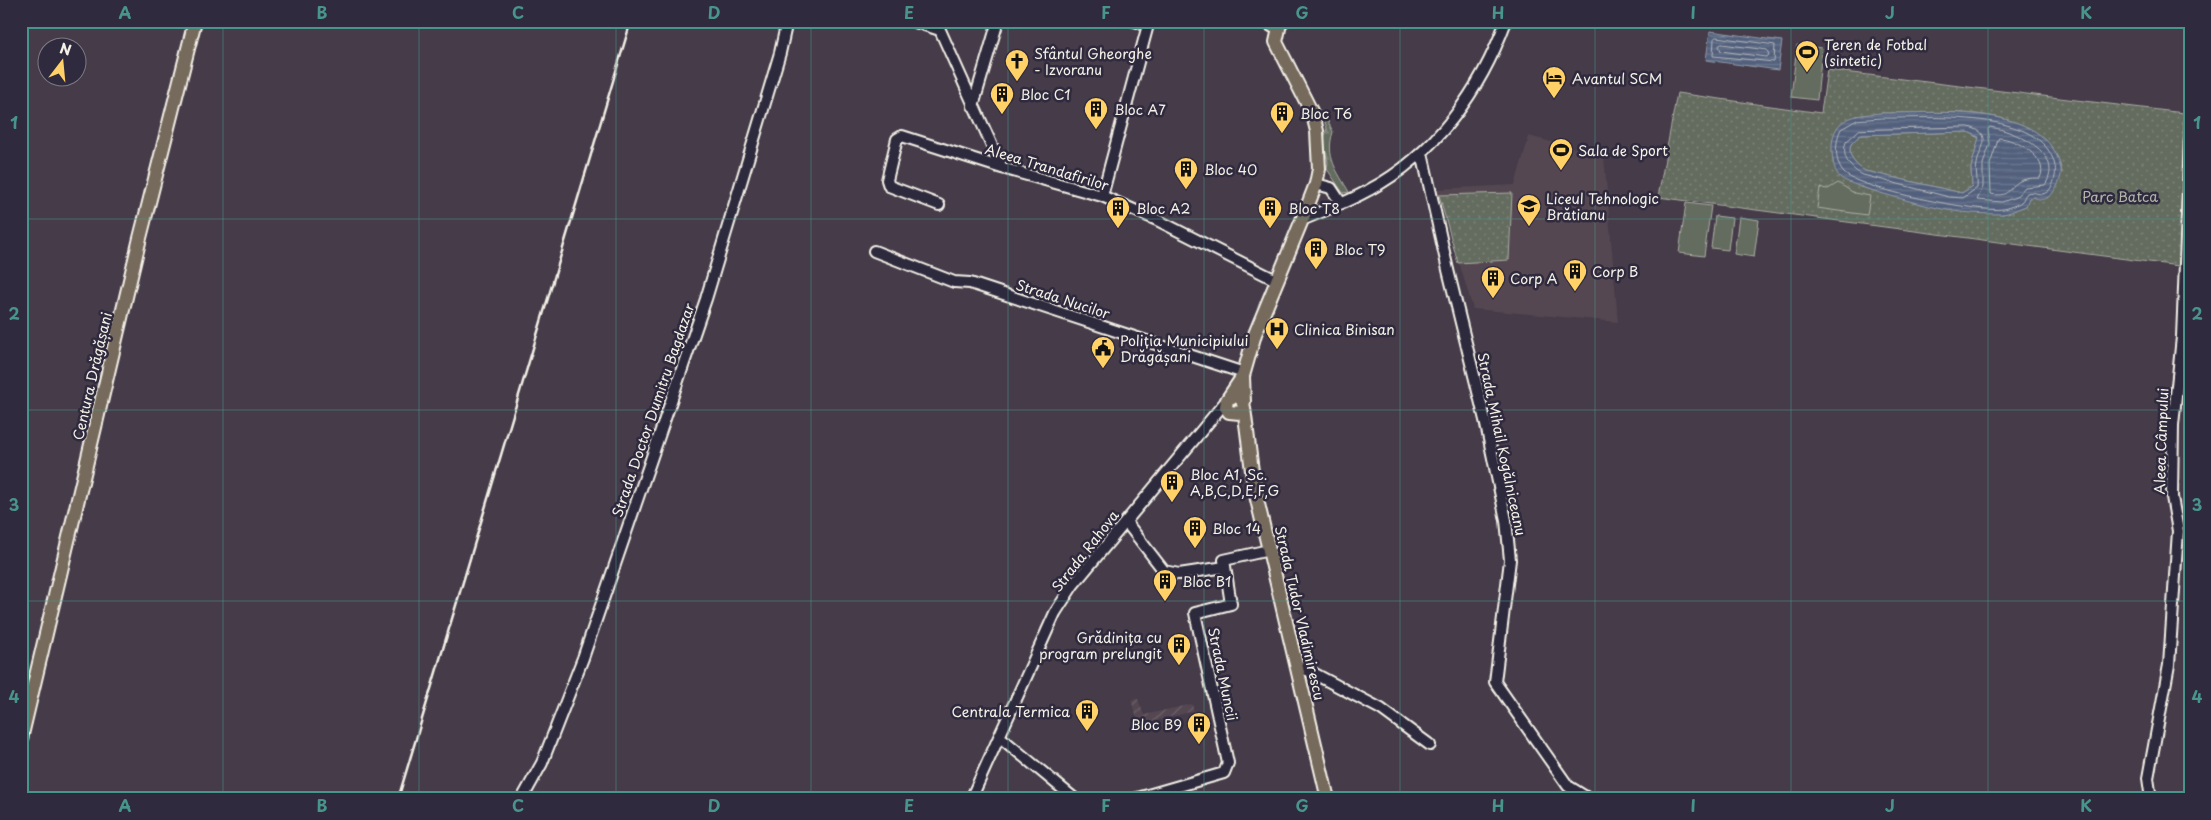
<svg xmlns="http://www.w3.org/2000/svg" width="2211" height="820" viewBox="0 0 2211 820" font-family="'Playpen Sans',sans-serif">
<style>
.built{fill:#544751}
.industrial{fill:url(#industrial-furrows)}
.grass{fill:url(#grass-dots);stroke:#acaea4;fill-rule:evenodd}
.forest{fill:url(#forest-firs);stroke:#acaea4}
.pitch{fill:#646c5f;stroke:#acaea4}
.water{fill:url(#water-rules);stroke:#939ba8;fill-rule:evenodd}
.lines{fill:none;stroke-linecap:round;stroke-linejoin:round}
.shore{stroke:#b4b7bd;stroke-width:1}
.minor-casing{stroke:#f4f1e8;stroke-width:14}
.major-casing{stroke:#f4f1e8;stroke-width:16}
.minor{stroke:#2f2a3d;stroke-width:10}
.major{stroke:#766a5c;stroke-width:12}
.rail{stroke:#f4f1e8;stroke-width:2.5}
.grid{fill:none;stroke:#48958c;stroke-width:1;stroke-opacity:0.55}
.labels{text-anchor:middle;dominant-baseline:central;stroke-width:5;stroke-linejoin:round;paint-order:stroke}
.poi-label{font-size:14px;fill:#f4f1e8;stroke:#2f2a3d;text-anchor:start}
.street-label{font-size:14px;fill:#f4f1e8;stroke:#2f2a3d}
.park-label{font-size:14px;fill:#b3b5aa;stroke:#2f2a3d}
.neatline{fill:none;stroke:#48958c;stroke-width:2}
.grid-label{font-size:16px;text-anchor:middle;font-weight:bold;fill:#48958c}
</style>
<defs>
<pattern id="industrial-furrows" width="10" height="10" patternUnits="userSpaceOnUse" patternTransform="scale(1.25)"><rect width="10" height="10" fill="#544751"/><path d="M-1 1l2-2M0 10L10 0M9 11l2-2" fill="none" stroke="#6d626a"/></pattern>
<pattern id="grass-dots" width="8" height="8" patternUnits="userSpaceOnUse" patternTransform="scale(1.25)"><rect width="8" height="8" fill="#646c5f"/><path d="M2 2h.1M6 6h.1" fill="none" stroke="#7b8176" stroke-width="1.8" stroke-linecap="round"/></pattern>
<pattern id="forest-firs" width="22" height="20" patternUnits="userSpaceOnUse" patternTransform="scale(1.25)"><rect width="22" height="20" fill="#646c5f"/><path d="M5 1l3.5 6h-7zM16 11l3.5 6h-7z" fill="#7b8176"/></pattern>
<pattern id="water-rules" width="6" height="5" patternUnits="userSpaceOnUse" patternTransform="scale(1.25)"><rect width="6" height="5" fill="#53617d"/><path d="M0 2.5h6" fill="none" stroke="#6c788f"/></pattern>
</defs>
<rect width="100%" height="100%" fill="#453b49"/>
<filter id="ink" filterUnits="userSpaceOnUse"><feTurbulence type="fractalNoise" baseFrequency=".02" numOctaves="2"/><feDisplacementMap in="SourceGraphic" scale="10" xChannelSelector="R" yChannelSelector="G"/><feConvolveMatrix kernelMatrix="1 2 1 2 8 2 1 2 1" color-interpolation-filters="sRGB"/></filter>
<g filter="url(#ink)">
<path class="built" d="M 1529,136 L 1604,156 L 1618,322 L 1473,309 L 1437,189 L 1515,185 Z"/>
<path class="industrial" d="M 2190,36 L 2190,359 L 2186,358 L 2179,266 Z
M 1138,699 L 1144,715 L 1192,704 L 1194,711 L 1139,725 L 1131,700 Z"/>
<path class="grass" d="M 1827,70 L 2184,113 L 2179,266 L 1658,197 L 1677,93 L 1821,113 ZM 1883,113 C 1939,114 2046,99 2062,172 L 2036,197 L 2028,198 L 2026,206 L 2003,214 L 1935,207 L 1860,187 L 1833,161 L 1833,139 L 1856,116 Z
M 1969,132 L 1979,138 L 1971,168 L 1972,186 L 1962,193 L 1865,171 C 1855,165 1847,156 1851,144 L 1860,135 Z
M 1512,193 L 1509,260 L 1458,263 L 1439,195 Z"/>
<path class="forest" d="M 1323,111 L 1333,132 C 1325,157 1337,171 1349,192 L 1343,193 L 1327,169 L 1328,162 L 1323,143 L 1327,128 L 1321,112 Z"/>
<path class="pitch" d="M 1797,45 L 1822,48 L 1817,100 L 1791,97 Z
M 1838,183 L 1854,193 L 1870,196 L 1867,215 L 1817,208 L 1820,188 L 1828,189 Z
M 1686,203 L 1711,206 L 1704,256 L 1679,253 Z
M 1715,216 L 1732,218 L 1728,250 L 1711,248 Z
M 1739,217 L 1759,220 L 1754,257 L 1734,254 Z"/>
<path class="water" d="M 1710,31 L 1782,41 L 1778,70 L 1706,60 Z
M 1883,113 C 1934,114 2048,100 2061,169 C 2063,179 2052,202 2039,199 C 2034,198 2034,196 2029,198 L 2026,206 C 2019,208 2009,214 2001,214 C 1984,214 1964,213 1947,210 C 1930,207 1852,187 1841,178 C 1834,172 1833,161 1832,153 C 1830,117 1853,115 1883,113 ZM 1968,132 L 1979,137 L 1971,168 L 1972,186 L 1962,193 L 1865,171 C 1855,165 1847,156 1851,144 L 1860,135 Z"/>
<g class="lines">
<path class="shore" d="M 1716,37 L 1775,45 L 1774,62 L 1713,56 L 1714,39 Z
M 1722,44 L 1767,50 L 1769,55 L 1766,57 L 1721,51 L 1719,46 Z
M 1883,118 C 1927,119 2043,107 2055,166 C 2057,174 2053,193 2042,194 C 2036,194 2033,191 2027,193 C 2024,196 2024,200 2021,202 C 2018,205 2007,208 2003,209 C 1980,213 1859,189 1844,173 C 1834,163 1835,140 1841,129 L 1857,120 Z
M 1969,127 C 1996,134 1979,148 1977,164 C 1975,172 1978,180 1977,188 L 1963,198 L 1949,197 L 1863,175 C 1850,169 1841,157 1846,142 L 1859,130 Z
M 1990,127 C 2015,131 2066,153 2045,185 L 2025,187 L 2016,197 L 2002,202 L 1977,200 L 1983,187 L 1983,164 L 1990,144 L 1988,130 Z
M 1999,138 C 2015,138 2050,158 2040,178 C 2033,178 2027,178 2020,181 C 2007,188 2010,198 1991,194 L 1990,165 Z"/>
<g class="minor-casing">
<path id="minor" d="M 912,21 L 940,30 L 1002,168
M 1134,21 L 1148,25 L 1155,21
M 973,106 L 998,21
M 1422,153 L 1448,270 L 1485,420 L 1506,520 L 1510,560 L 1495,682 L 1568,786 L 1589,799
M 1316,184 L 1331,188 L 1341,203
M 1102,196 L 1148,25
M 939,205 L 889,186 L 887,180 L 897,139 L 902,136 L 1002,168 L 1102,196 L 1157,220 L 1276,280
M 1302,220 C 1325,210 1348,202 1369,190 C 1435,155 1481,90 1506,21
M 874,251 L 954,282 L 970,283 L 1244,373
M 1126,522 L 1164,571 L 1179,574 L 1225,567
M 1296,664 L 1381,709 L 1430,745
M 1000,737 L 1075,799
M 522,799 L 542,763 L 583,658 L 706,299 L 780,53 L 787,21
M 971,799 L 1055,613 L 1073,585 L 1227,400
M 1134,799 L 1224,773 L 1228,763 L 1195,613 L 1231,604 L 1224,560 L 1269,550
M 2151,799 L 2148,778 L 2169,665 L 2178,531 L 2172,497 L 2173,425 L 2182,337 L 2190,141"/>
</g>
<g class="major-casing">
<path id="major" d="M 1265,21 L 1273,26 L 1283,21
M 1229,398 L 1235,396 L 1242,399 L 1244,408 L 1240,413 L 1229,412 L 1226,407 L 1227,400 L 1243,376
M 1244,402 L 1243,376 L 1255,334 L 1302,220 L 1316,184 L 1319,169 L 1317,131 L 1313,115 L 1276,42 L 1280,24
M 1244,408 L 1254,487 L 1328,799
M 21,739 L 140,238 L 195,21"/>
</g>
<use href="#minor" class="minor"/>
<use href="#major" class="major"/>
<path class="rail" d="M 398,799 L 631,21"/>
</g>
</g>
<path class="grid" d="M 223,21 L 223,799M 419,21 L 419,799M 616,21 L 616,799M 811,21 L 811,799M 1008,21 L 1008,799M 1204,21 L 1204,799M 1400,21 L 1400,799M 1595,21 L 1595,799M 1791,21 L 1791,799M 1988,21 L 1988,799M 21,219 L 2190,219M 21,410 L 2190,410M 21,601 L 2190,601"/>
<defs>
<g id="stadium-pin" transform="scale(1.25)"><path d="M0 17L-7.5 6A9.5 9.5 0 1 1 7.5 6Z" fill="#ffd166" stroke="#2f2a3d"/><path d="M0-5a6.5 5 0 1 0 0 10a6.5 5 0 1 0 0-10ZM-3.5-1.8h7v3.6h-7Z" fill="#111"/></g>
<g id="church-pin" transform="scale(1.25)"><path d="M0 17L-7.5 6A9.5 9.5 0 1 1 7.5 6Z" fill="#ffd166" stroke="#2f2a3d"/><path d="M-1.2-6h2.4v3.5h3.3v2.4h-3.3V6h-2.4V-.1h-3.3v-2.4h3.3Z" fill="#111"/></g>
<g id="hotel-pin" transform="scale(1.25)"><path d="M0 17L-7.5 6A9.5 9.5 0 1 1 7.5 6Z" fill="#ffd166" stroke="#2f2a3d"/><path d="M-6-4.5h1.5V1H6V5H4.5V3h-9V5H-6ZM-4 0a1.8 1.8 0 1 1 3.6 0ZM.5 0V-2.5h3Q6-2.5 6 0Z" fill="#111"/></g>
<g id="building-pin" transform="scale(1.25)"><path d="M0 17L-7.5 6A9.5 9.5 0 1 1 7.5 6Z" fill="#ffd166" stroke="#2f2a3d"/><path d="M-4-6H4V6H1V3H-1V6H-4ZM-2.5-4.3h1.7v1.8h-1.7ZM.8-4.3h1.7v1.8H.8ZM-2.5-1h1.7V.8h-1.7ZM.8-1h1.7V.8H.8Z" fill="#111"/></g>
<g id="school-pin" transform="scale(1.25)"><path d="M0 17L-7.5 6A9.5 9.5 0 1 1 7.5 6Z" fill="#ffd166" stroke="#2f2a3d"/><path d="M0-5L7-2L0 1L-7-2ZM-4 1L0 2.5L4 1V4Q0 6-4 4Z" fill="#111"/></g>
<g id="hospital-pin" transform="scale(1.25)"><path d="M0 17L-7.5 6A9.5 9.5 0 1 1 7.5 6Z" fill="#ffd166" stroke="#2f2a3d"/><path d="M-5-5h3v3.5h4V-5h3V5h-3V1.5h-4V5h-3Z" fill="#111"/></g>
<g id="civic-pin" transform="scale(1.25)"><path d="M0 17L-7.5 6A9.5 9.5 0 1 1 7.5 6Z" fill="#ffd166" stroke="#2f2a3d"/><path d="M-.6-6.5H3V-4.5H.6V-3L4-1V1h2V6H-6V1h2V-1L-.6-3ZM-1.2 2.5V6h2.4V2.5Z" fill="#111"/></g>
</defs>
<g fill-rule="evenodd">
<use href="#stadium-pin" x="1807" y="52"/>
<use href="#church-pin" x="1017" y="61"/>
<use href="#hotel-pin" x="1554" y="78"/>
<use href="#building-pin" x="1002" y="94"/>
<use href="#building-pin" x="1096" y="109"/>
<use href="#building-pin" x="1282" y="113"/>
<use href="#stadium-pin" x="1561" y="150"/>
<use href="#building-pin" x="1186" y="169"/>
<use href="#school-pin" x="1529" y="206"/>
<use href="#building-pin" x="1118" y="208"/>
<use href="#building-pin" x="1270" y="208"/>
<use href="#building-pin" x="1316" y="249"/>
<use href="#building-pin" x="1575" y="271"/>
<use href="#building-pin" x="1493" y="278"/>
<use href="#hospital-pin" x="1277" y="329"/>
<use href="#civic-pin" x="1103" y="348"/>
<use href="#building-pin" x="1172" y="482"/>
<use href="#building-pin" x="1195" y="528"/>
<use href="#building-pin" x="1165" y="581"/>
<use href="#building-pin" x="1179" y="645"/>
<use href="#building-pin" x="1087" y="711"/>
<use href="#building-pin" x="1199" y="724"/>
</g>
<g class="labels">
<g class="poi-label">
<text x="1824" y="44">Teren de Fotbal<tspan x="1824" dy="16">(sintetic)</tspan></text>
<text x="1034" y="53">Sfântul Gheorghe<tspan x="1034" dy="16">- Izvoranu</tspan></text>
<text x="1572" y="78">Avantul SCM</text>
<text x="1020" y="94">Bloc C1</text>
<text x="1114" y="109">Bloc A7</text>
<text x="1300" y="113">Bloc T6</text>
<text x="1578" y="150">Sala de Sport</text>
<text x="1204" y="169">Bloc 40</text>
<text x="1546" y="198">Liceul Tehnologic<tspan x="1546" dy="16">Brătianu</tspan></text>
<text x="1136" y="208">Bloc A2</text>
<text x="1288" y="208">Bloc T8</text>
<text x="1334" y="249">Bloc T9</text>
<text x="1592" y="271">Corp B</text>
<text x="1510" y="278">Corp A</text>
<text x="1294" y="329">Clinica Binisan</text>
<text x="1120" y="340">Poliția Municipiului<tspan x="1120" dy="16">Drăgășani</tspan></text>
<text x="1190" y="474">Bloc A1, Sc.<tspan x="1190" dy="16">A,B,C,D,E,F,G</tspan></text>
<text x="1212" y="528">Bloc 14</text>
<text x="1182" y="581">Bloc B1</text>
<text x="1162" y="637" text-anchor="end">Grădinița cu<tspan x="1162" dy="16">program prelungit</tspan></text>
<text x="1070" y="711" text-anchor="end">Centrala Termica</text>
<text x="1182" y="724" text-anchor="end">Bloc B9</text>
</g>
<g class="street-label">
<text transform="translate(1047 167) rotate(17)">Aleea Trandafirilor</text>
<text transform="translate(1063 299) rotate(18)">Strada Nucilor</text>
<text transform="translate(92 376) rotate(-77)">Centura Drăgășani</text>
<text transform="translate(653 410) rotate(-71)">Strada Doctor Dumitru Bagdazar</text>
<text transform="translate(2161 441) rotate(-88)">Aleea Câmpului</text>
<text transform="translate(1502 444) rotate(78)">Strada Mihail Kogălniceanu</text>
<text transform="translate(1085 551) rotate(-52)">Strada Rahova</text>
<text transform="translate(1300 613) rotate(77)">Strada Tudor Vladimirescu</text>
<text transform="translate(1223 674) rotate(78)">Strada Muncii</text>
</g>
<g class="park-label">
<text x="2120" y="196">Parc Batca</text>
</g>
</g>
<rect width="2211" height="820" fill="none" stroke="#2f2a3d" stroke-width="55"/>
<g transform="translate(62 62) rotate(16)"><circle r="24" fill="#2f2a3d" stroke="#7e7a81"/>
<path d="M0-4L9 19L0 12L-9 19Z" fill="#ffd166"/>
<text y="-8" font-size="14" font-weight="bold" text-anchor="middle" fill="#f4f1e8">N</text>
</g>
<rect x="28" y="28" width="2156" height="764" class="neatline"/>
<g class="grid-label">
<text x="125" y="19">A</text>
<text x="322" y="19">B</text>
<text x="518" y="19">C</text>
<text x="714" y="19">D</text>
<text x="909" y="19">E</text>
<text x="1106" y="19">F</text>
<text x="1302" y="19">G</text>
<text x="1498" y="19">H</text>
<text x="1693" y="19">I</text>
<text x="1890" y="19">J</text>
<text x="2086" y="19">K</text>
<text x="14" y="129">1</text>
<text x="2197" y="129">1</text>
<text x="14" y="320">2</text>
<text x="2197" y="320">2</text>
<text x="14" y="511">3</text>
<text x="2197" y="511">3</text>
<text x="14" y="703">4</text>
<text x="2197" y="703">4</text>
<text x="125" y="812">A</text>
<text x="322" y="812">B</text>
<text x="518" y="812">C</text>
<text x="714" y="812">D</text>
<text x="909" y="812">E</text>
<text x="1106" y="812">F</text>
<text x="1302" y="812">G</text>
<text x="1498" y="812">H</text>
<text x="1693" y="812">I</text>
<text x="1890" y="812">J</text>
<text x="2086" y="812">K</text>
</g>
</svg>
